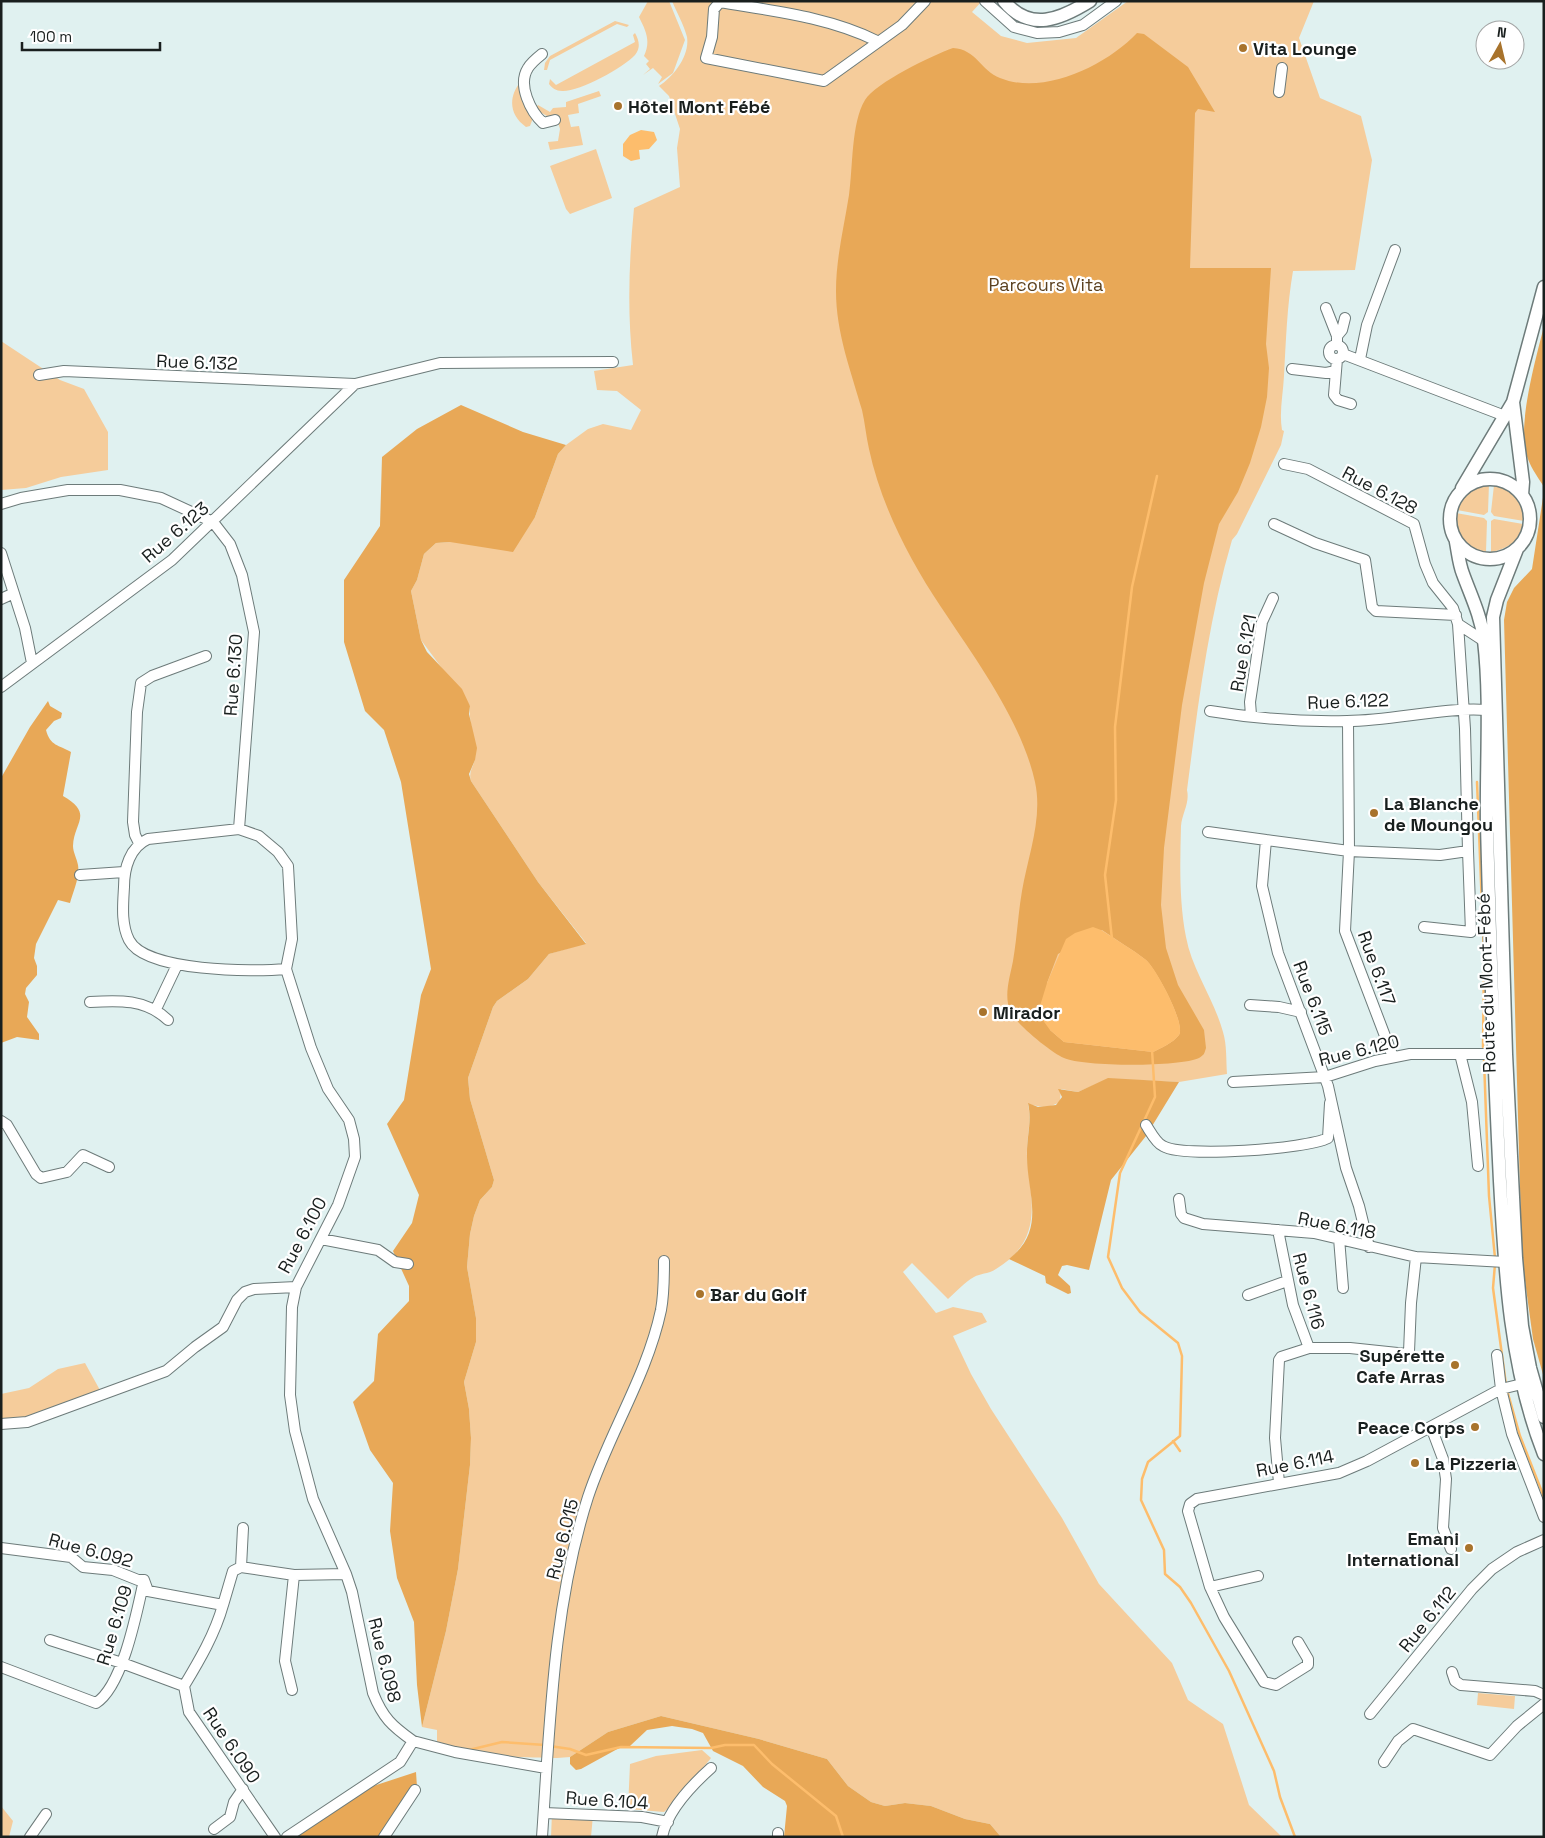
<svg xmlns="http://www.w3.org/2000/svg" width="1545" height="1838" viewBox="0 0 1545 1838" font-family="'Space Grotesk',sans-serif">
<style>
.green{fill:#f5cc9b}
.forest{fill:#e8a857;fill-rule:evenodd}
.water{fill:#fdbd6c}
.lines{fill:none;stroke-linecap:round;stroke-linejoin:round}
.stream{stroke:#fdbd6c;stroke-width:2.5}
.minor-casing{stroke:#6d7b7a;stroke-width:12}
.tertiary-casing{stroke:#6d7b7a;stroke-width:15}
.minor{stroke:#fff;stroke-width:10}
.tertiary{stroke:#fff;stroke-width:12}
.poi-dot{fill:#a8732c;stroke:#fff;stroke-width:2}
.labels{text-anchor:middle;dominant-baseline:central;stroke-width:4.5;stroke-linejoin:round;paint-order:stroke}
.poi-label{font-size:18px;font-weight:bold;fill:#191f1e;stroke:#fff;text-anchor:start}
.park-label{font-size:18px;fill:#5c411f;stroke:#fff}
.street-label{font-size:18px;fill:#191f1e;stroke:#fff}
</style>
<rect width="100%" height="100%" fill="#e0f1f0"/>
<path class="green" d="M 648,1 L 669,1 L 685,40 L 673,73 L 658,84 L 662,77 L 653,68 L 643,75 L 650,69 L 646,64 L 649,61 L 644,56 C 651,41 646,31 639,17 Z
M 672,1 L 982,1 L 972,12 L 1001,36 L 1027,43 L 1076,38 L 1128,1 L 1314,1 L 1299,38 L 1320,98 L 1361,116 L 1372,160 L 1355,270 L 1293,271 C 1287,306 1286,340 1284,376 C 1283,395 1279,412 1282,430 L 1284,431 L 1281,445 L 1237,534 L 1232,540 C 1208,621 1198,706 1187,790 C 1190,803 1182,813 1181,826 C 1180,863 1179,901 1186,937 C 1192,970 1214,999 1223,1032 C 1227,1045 1226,1060 1227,1074 L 1179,1082 L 1108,1079 L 1078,1092 L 1061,1089 L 1060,1101 C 1051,1109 1039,1107 1028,1104 C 1032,1123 1026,1139 1027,1157 C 1032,1204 1043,1240 996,1269 C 989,1274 981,1273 974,1277 C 965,1282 956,1292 948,1299 L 912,1263 L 903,1272 L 936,1313 L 953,1307 L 982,1313 L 987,1322 L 953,1336 L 971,1374 L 991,1409 L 1062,1518 L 1099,1584 L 1172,1663 L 1188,1700 L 1223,1724 L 1249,1805 L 1282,1837 L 1001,1837 L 990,1824 L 965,1819 L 931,1806 L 905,1803 L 885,1806 L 871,1802 L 848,1786 L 827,1759 L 759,1739 L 661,1716 L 608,1732 L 570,1757 L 557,1758 C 522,1758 469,1756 437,1742 L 437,1730 L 422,1727 L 446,1631 L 458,1569 L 470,1465 L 471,1438 L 469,1409 L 464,1382 L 476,1342 L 476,1318 L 467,1267 L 470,1234 L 474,1216 L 480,1200 L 492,1187 L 494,1180 L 470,1099 L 468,1078 L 493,1007 L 497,1001 L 528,979 L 549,954 L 586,943 L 538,882 L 471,781 C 468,771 474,767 475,758 C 477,741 468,723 470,706 L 421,640 L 411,591 L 417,580 L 424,554 L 436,543 L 450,542 L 535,517 L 558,454 L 566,445 L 588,429 L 603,424 L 631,430 L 641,410 L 617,391 L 597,390 L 594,371 L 633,365 C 627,312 629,261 634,208 L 680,187 L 677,148 L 680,129 L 669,96 L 659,86 C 673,77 690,56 687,37 C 684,25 677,13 672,1 Z
M 615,21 L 629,25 L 627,27 L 617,24 L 550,60 L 547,70 L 544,70 L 545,63 L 550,56 Z
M 635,33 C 639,40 641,48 635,55 C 623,68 579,92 562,91 C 556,91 552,88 549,84 L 550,79 L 556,85 L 635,42 L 633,35 Z
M 521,81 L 521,94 L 533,118 L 530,126 L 526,127 C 509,115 508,97 521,81 Z
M 599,91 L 601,96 L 578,104 L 579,113 L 568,115 L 571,127 L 579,126 L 583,145 L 550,150 L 548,142 L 558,141 L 560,129 L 556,116 L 547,116 L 535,109 L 538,105 L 550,112 L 553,108 L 566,107 L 566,102 Z
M 596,149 L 612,198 L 570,214 L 566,209 L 550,166 Z
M 1,341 L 60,380 L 84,389 L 108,432 L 108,470 L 61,477 L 26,488 L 1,490 Z
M 1489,484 L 1488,512 L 1484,515 L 1457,510 C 1461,494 1473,487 1489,484 Z
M 1494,485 C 1512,487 1524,502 1524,521 L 1494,516 L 1491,512 Z
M 1456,513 L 1484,518 L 1487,521 L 1486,552 C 1467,549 1453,532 1456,513 Z
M 1494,519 L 1523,524 C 1521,541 1507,549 1491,552 L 1491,521 Z
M 85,1363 L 101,1392 L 25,1420 L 1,1421 L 1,1394 L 29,1388 L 58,1369 Z
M 1478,1693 L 1515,1696 L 1514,1709 L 1477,1705 Z
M 702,1750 L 711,1758 L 677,1800 L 664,1812 L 628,1809 L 630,1764 L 656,1756 Z
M 1,1806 L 13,1821 L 9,1837 L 1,1837 Z
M 552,1813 L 593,1815 L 591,1837 L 551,1837 Z"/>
<path class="forest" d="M 1137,33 L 1144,34 L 1188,67 L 1215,112 L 1198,109 L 1195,113 L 1190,268 L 1271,268 L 1266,344 L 1269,368 L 1267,397 L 1261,427 L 1250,463 L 1238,492 L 1219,524 L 1204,583 L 1182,705 L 1164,848 L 1161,905 L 1166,948 L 1178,985 L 1204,1030 L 1206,1048 C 1204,1054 1205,1054 1199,1058 C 1181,1067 1083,1067 1064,1058 C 1051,1052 1017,1025 1011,1012 C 1003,997 1010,977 1013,961 C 1017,938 1018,914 1022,891 C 1028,856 1043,818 1035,782 C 1022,722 975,658 941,607 C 909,559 881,505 869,449 C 866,436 865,423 862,410 C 851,371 836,333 836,291 C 836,258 844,227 849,195 C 853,168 851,123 865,100 C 875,83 933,55 953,48 C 976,49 981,71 1000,78 C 1044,96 1107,65 1137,33 ZM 1102,930 C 1116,940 1132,949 1146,960 C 1156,969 1186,1024 1179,1035 C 1173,1043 1161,1048 1153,1052 L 1064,1042 L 1050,1030 L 1047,983 L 1058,954 Z
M 1544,326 L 1544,487 C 1537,476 1529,465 1526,453 C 1518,422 1536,358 1544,326 Z
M 461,405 L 523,432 L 566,445 L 558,454 L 535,517 L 513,552 L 450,542 L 436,543 L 424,554 L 417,580 L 411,591 L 421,640 L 427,652 L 462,689 L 470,706 L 469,714 L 477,748 L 475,760 L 469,774 L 471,781 L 538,882 L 586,944 L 549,954 L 528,979 L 497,1001 L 493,1007 L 468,1078 L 470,1099 L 494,1180 L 492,1187 L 480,1200 L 474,1216 L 470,1234 L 467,1267 L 476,1318 L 476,1342 L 464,1382 L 469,1409 L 471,1438 L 470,1465 L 458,1569 L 446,1631 L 422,1727 L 417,1685 L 414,1622 L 397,1578 L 390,1531 L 393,1483 L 370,1450 L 353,1402 L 374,1381 L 378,1334 L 409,1301 L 409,1286 L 393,1251 L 412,1223 L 419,1195 L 387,1124 L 404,1100 L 421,995 L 431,969 L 401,782 L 384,730 L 365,711 L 344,642 L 344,580 L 380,526 L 382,457 L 417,429 Z
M 1544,491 L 1544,1378 L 1533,1339 L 1522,1259 L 1504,620 L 1507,602 L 1514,588 L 1532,569 Z
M 48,701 L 50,706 L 62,713 L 61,718 L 54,721 L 46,730 C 50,746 59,745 71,752 L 63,796 C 94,814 74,822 73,846 C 73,852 77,859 78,865 C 80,877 73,892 70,903 L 58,900 L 36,944 L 34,958 L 37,966 L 37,975 L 26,988 L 25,994 L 29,1002 L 27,1017 L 39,1034 L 39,1040 L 17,1037 L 1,1043 L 1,778 L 30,727 Z
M 1108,1078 L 1179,1082 L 1146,1136 L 1111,1180 L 1089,1270 L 1067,1265 L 1062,1266 L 1058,1275 L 1070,1286 L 1071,1293 L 1068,1294 L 1046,1283 L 1045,1276 L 1009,1259 C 1048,1229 1026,1192 1027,1153 C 1027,1135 1032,1121 1028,1103 L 1038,1107 L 1056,1105 L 1062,1097 L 1058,1089 L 1078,1092 Z
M 661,1716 L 759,1739 L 827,1759 L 848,1786 L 871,1802 L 885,1806 L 905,1803 L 931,1806 L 965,1819 L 990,1824 L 1001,1837 L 784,1837 L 787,1806 L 785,1801 L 763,1787 L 743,1766 L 713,1751 L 703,1733 L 692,1729 L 672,1726 L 647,1730 L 630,1746 L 621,1747 L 581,1769 L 576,1770 L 570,1764 L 570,1757 L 608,1732 Z
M 416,1772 L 417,1787 L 389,1837 L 287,1837 L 355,1792 Z"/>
<path class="water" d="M 641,130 L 654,132 L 657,140 L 649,149 L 639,150 L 640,159 L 631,161 L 623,156 L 623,144 L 630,135 Z
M 1093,927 L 1101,930 C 1116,940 1132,949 1146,960 C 1156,968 1186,1024 1179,1035 C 1173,1043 1161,1048 1153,1052 L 1064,1042 L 1050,1030 L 1042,1019 L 1040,1006 L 1047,983 L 1066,939 L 1075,933 Z"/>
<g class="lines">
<path class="stream" d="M 1477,782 L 1484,956 L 1483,1047
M 1112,939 L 1105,875 L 1116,800 L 1115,727 L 1132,587 L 1157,476
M 1152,1050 L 1155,1097 L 1120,1173 L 1108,1257 L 1122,1288 L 1140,1312 L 1178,1343 L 1182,1356 L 1180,1436 L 1148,1462 L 1142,1479 L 1141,1500 L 1164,1550 L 1165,1574 L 1180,1587 L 1191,1603 L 1229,1671 L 1274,1771 L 1280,1797 L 1295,1837
M 1484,1060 L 1489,1196 L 1495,1258
M 1495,1264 L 1493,1288 L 1506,1385
M 1507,1390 L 1520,1436 L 1544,1497
M 1173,1441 L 1180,1451
M 550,1746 L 570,1749 L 586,1755 L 621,1747 L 711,1748 L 725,1745 L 754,1745 L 772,1764 L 836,1816 L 843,1837
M 469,1750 L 502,1742 L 545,1745"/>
<g class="minor-casing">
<path id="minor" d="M 985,1 L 1014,27 L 1037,33 L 1059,32 L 1083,25 L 1116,1
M 877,41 C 829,17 773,11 720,2 L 714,9 L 712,37 L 706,58 L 824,81 L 902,25 L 925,1
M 542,54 C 537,58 531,63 528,68 C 517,85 531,112 543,123 L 555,120
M 1279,92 L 1282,68
M 1326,308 L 1337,336 L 1337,345
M 1337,336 L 1342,330 L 1345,318
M1329 352a7 7 0 1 1 14 0a7 7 0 1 1-14 0Z
M 1343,354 L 1505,416
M 1337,359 L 1334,395 L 1338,400 L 1351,404
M 1360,359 L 1367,325 L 1395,250
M 1292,369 L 1326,373 L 1336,371
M 39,375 L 64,371 L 355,384 L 440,363 L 613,362
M 1284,464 L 1308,469 L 1414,524 L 1425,564 L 1433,583 L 1453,608 L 1458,624 L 1484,641
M 1,504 L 21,498 L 68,490 L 120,490 L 161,498 L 213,522 L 230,544 L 242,575 L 254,632 L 239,829
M 1274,524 L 1315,543 L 1365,560 L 1372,607 L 1376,611 L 1456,615
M 1,553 L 25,628 L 32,663
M 1,599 L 12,594
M 1,687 L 172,560 L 355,384
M 1210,711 C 1252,718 1303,722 1347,721 C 1394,721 1440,707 1487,710
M 1251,715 L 1250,702 L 1262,622 L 1273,598
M 1348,722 L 1349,851 L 1266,840 L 1262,886 L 1278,953 L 1328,1086 L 1346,1168 L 1359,1206 L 1369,1247
M 1208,832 L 1266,840
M 139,843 L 135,835 L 133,822 L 137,712 L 141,683 L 152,676 L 206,656
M 80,875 L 124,872
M 1424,927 L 1471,932 L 1468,851
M 90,1002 C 119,1000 146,999 168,1020
M 1250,1005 L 1279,1007 L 1301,1012
M 156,1009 L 177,965
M 1460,1054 L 1472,1102 L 1478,1166
M 1393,1057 L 1345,931 L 1349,851 L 1440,855 L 1468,851 L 1465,729 L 1458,624
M 1233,1082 L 1325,1077 L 1375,1061 L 1410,1054 L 1494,1054
M 1,1121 L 7,1125 L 36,1174 L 41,1178 L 67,1172 L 83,1155 L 109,1167
M 1146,1125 C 1150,1131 1156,1143 1163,1146 C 1182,1158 1307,1149 1328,1138 L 1330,1103
M 1179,1199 L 1181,1214 L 1184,1218 L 1203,1224 L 1314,1233 L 1416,1257 L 1505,1262
M 1278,1230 L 1293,1305 L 1309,1348 L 1350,1348 L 1407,1354 L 1409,1352 L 1411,1303 L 1416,1257
M 1339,1238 L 1343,1288
M 321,1239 L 378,1250 L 395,1262 L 408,1264
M 296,1287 L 292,1307 L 290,1395 L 295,1431 L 313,1499 L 346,1574 L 352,1592 L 373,1693 C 383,1718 392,1726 413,1741
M 1248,1295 L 1287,1281
M 1497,1355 L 1501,1389 L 1512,1434 L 1544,1517
M 1,1424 L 27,1422 L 166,1371 L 195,1347 L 223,1327 L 237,1300 L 245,1292 L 254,1289 L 296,1287 L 338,1205 L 355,1157 L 354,1139 L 349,1120 L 328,1089 L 311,1048 L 286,969 L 292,939 L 288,866 L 278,852 L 259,836 L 239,829 L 148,839 C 130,847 124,868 124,887 C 123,905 121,924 129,940 C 145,972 254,972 286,969
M 1431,1427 L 1443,1459 L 1446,1479 L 1443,1528 L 1451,1549
M 1279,1483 L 1275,1438 L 1279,1360 L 1281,1357 L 1309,1348
M 1,1548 L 71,1557 L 83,1567 L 113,1570 L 138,1580 L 144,1580 L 148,1591 L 223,1605 C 215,1634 199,1661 184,1686
M 241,1567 L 243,1528
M 1258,1576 L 1210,1587 L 1188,1511 L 1190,1504 L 1197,1499 L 1339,1473 L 1367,1461 L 1501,1389 L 1522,1384
M 1210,1587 L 1224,1617 L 1264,1682 L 1276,1685 L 1308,1665 L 1308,1659 L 1298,1642
M 223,1605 L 233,1571 L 241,1567 L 294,1575 L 346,1574
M 50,1640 L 122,1663 L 184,1686 L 189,1712 L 275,1837
M 1,1667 L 96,1703 C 123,1686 137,1611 144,1580
M 1452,1672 L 1455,1681 L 1461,1685 L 1535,1691 L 1544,1695
M 292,1690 L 285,1661 L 294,1575
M 1370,1714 L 1472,1589 L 1492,1569 L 1517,1552 L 1544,1540
M 1384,1762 L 1398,1741 L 1413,1729 L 1490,1755 L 1517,1726 L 1544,1704
M 544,1813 L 642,1817 L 668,1822
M 214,1829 L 230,1817 L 234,1802 L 243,1789
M 30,1837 L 46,1814
M 287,1837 L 400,1762 L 413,1741 L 455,1752 L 546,1768
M 384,1837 L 415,1790
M 542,1837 C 550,1723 553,1606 588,1497 C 609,1433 647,1376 661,1310 C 664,1294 664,1277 664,1261
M 662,1837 C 667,1811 692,1785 711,1768
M 778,1837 L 778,1833"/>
</g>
<g class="tertiary-casing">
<path id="tertiary" d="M 1004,1 C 1030,33 1061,19 1090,1
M1450 519a40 40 0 1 1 80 0a40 40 0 1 1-80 0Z
M 1462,488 L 1513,402
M 1522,495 L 1523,482 L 1513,402 L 1544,287
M 1456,542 C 1458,552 1459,564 1463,574 C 1471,596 1481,616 1484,640 C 1491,701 1486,763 1487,825 C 1490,944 1494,1062 1500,1181 C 1505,1273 1510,1368 1544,1454
M 1517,549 L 1497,600 L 1493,617 L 1506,1054 L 1516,1258 L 1522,1326 L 1530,1368 L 1544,1417"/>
</g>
<use href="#minor" class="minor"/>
<use href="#tertiary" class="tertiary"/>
</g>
<g class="poi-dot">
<circle cx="1243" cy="48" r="5"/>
<circle cx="618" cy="106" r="5"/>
<circle cx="1374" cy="813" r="5"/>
<circle cx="983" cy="1012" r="5"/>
<circle cx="700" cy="1294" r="5"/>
<circle cx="1455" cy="1365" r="5"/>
<circle cx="1475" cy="1427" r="5"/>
<circle cx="1415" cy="1463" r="5"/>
<circle cx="1469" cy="1548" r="5"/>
</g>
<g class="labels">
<g class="poi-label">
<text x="1253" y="48">Vita Lounge</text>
<text x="628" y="106">Hôtel Mont Fébé</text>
<text x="1384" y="803">La Blanche<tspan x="1384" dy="21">de Moungou</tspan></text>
<text x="993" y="1012">Mirador</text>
<text x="710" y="1294">Bar du Golf</text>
<text x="1445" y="1355" text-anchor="end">Supérette<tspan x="1445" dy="21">Cafe Arras</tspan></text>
<text x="1465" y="1427" text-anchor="end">Peace Corps</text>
<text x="1425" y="1463">La Pizzeria</text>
<text x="1459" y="1538" text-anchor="end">Emani<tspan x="1459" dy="21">International</tspan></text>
</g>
<g class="park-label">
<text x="1046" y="284">Parcours Vita</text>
</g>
<g class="street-label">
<text transform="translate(197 362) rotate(2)">Rue 6.132</text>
<text transform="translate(1380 490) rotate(28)">Rue 6.128</text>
<text transform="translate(175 532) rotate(-41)">Rue 6.123</text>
<text transform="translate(1243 653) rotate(-80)">Rue 6.121</text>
<text transform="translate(233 675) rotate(-86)">Rue 6.130</text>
<text transform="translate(1348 701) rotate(-2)">Rue 6.122</text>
<text transform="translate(1377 968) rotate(70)">Rue 6.117</text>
<text transform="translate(1486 983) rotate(-92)">Route du Mont-Fébé</text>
<text transform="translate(1313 998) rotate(69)">Rue 6.115</text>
<text transform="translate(1359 1050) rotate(-14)">Rue 6.120</text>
<text transform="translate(1337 1225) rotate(11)">Rue 6.118</text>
<text transform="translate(302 1235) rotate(-62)">Rue 6.100</text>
<text transform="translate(1309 1291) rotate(75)">Rue 6.116</text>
<text transform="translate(1295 1463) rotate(-11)">Rue 6.114</text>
<text transform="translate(562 1539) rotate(-76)">Rue 6.015</text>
<text transform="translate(91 1550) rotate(15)">Rue 6.092</text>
<text transform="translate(1427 1619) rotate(-51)">Rue 6.112</text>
<text transform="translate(114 1625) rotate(-73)">Rue 6.109</text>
<text transform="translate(385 1660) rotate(76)">Rue 6.098</text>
<text transform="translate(232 1745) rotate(56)">Rue 6.090</text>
<text transform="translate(607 1800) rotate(4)">Rue 6.104</text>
</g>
</g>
<rect width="1545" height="1838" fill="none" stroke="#191f1e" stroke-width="5"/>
<g transform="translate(1500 45) rotate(8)"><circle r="24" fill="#ffffff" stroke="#a3a5a5"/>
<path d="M0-4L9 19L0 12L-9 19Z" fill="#a8732c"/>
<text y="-8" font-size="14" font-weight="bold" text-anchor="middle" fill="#191f1e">N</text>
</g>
<path d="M22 42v8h138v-8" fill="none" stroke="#191f1e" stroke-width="2.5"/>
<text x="30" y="42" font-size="15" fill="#191f1e" stroke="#ffffff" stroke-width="4" paint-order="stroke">100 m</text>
</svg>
